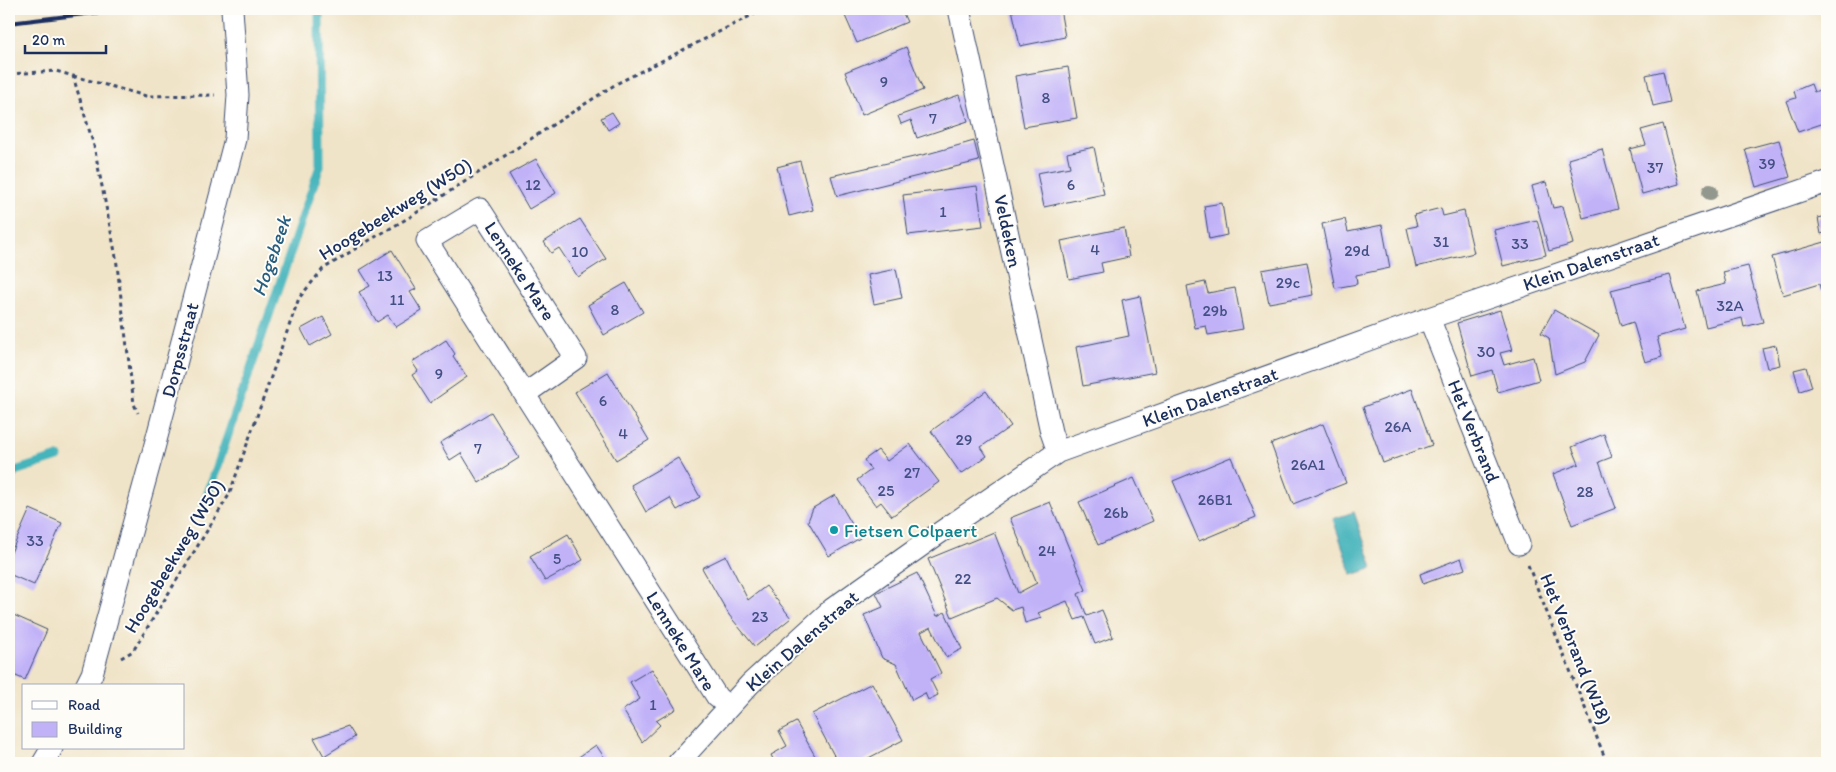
<svg xmlns="http://www.w3.org/2000/svg" width="1836" height="772" viewBox="0 0 1836 772" font-family="Itim,sans-serif">
<style>
.water{fill:#44b4bb;stroke:#30728c}
.lines{fill:none;stroke-linecap:round;stroke-linejoin:round}
.stream{stroke:#44b4bb;stroke-width:9}
.building{fill:#c1b2f8}
.minor-casing{stroke:#3b4a6e;stroke-width:23}
.path{stroke:#3b4a6e;stroke-width:3;stroke-dasharray:4 4;stroke-linecap:butt}
.minor{stroke:#fff;stroke-width:21}
.rail{stroke:#1b2f5e;stroke-width:4}
.tree{fill:#93988e}
.culture-dot{fill:#0f9aa8;stroke:#fdfcf7;stroke-width:2}
.labels{text-anchor:middle;dominant-baseline:central;stroke-width:4;stroke-linejoin:round;paint-order:stroke}
.number-label{font-size:16px;fill:#445084}
.street-label{font-size:19px;fill:#1b2f5e;stroke:#fdfcf7}
.culture-label{font-size:19px;fill:#0d838f;stroke:#fdfcf7;text-anchor:start}
.water-label{font-size:20px;font-style:italic;fill:#295e7f;stroke:#fdfcf7}
</style>
<rect width="100%" height="100%" fill="#fdfcf7"/>
<filter id="ink" filterUnits="userSpaceOnUse"><feTurbulence type="fractalNoise" baseFrequency=".02" numOctaves="2"/><feDisplacementMap in="SourceGraphic" scale="10" xChannelSelector="R" yChannelSelector="G"/><feConvolveMatrix kernelMatrix="1 2 1 2 8 2 1 2 1" color-interpolation-filters="sRGB"/></filter>
<filter id="wash" filterUnits="userSpaceOnUse"><feTurbulence type="fractalNoise" baseFrequency=".0096" numOctaves="4" result="noise"/><feDisplacementMap in="SourceGraphic" scale="20" xChannelSelector="R" yChannelSelector="G"/><feGaussianBlur stdDeviation="1.12" result="paint"/><feColorMatrix in="noise" values="0 0 0 0 0 0 0 0 0 0 0 0 0 0 0 0 0 1.4 0 .05"/><feComposite in="paint" operator="in"/></filter>
<g filter="url(#wash)">
<rect width="100%" height="100%" fill="#f0e4c8"/>
<path class="water" d="M 1354,512 L 1373,568 L 1352,575 L 1333,519 Z"/>
<g class="lines">
<path class="stream" d="M 9,481 L 15,471 L 58,457
M 204,505 L 320,166 L 319,10"/>
</g>
<g id="blocks">
<path class="building" d="M 842,9 L 901,9 L 907,22 L 857,43 Z
M 1012,9 L 1060,9 L 1065,37 L 1020,46 Z
M 906,47 L 923,90 L 862,115 L 845,72 Z
M 1068,67 L 1077,118 L 1024,127 L 1015,76 Z
M 1663,71 L 1670,102 L 1653,106 L 1646,75 Z
M 1811,84 L 1814,92 L 1827,87 L 1827,122 L 1798,132 L 1786,101 L 1796,98 L 1794,91 Z
M 959,95 L 968,121 L 917,138 L 911,120 L 901,124 L 898,116 Z
M 612,112 L 619,123 L 608,130 L 601,118 Z
M 1663,124 L 1679,184 L 1642,194 L 1630,149 L 1646,145 L 1641,130 Z
M 1779,140 L 1790,177 L 1756,187 L 1745,149 Z
M 974,141 L 979,161 L 837,196 L 831,176 L 931,153 Z
M 1094,147 L 1104,194 L 1044,207 L 1037,173 L 1070,167 L 1067,153 Z
M 1602,149 L 1618,209 L 1583,218 L 1568,159 Z
M 536,159 L 556,193 L 529,209 L 509,174 Z
M 800,161 L 813,210 L 789,216 L 777,167 Z
M 1546,182 L 1553,208 L 1563,206 L 1573,244 L 1549,251 L 1532,186 Z
M 977,186 L 983,226 L 908,235 L 903,195 Z
M 1222,203 L 1227,235 L 1209,239 L 1204,206 Z
M 1441,208 L 1443,216 L 1464,211 L 1474,253 L 1416,267 L 1407,228 L 1417,226 L 1414,215 Z
M 1827,216 L 1827,232 L 1821,234 L 1818,218 Z
M 580,219 L 606,259 L 578,277 L 559,248 L 551,253 L 544,242 Z
M 1345,219 L 1348,232 L 1382,225 L 1390,268 L 1356,275 L 1357,284 L 1335,288 L 1322,224 Z
M 1537,220 L 1546,255 L 1503,266 L 1494,230 Z
M 1124,228 L 1129,257 L 1101,263 L 1103,272 L 1069,279 L 1061,241 Z
M 1825,242 L 1827,248 L 1827,289 L 1821,291 L 1819,284 L 1783,295 L 1772,257 Z
M 392,250 L 416,289 L 410,292 L 422,311 L 396,327 L 388,315 L 377,322 L 359,292 L 370,286 L 360,270 Z
M 1307,262 L 1313,295 L 1269,303 L 1262,270 Z
M 1748,266 L 1763,322 L 1744,327 L 1742,318 L 1706,327 L 1697,291 L 1726,284 L 1723,272 Z
M 896,269 L 902,298 L 874,304 L 868,275 Z
M 1670,275 L 1685,329 L 1657,337 L 1662,357 L 1645,362 L 1633,322 L 1621,326 L 1611,290 Z
M 1205,282 L 1208,293 L 1235,288 L 1243,329 L 1208,335 L 1206,326 L 1195,328 L 1187,286 Z
M 626,283 L 643,312 L 604,335 L 588,305 Z
M 1140,296 L 1155,372 L 1083,386 L 1076,347 L 1129,336 L 1122,300 Z
M 1500,310 L 1512,350 L 1500,353 L 1504,365 L 1533,357 L 1539,380 L 1498,392 L 1492,370 L 1472,376 L 1457,323 Z
M 1554,310 L 1599,335 L 1585,362 L 1555,374 L 1549,338 L 1541,333 Z
M 323,317 L 332,334 L 310,346 L 301,329 Z
M 446,340 L 455,354 L 453,356 L 467,377 L 430,403 L 412,375 L 418,371 L 412,362 Z
M 1776,345 L 1780,365 L 1767,368 L 1762,348 Z
M 1806,367 L 1812,387 L 1800,391 L 1794,370 Z
M 608,372 L 649,440 L 616,460 L 575,392 Z
M 1412,389 L 1432,445 L 1383,463 L 1363,407 Z
M 986,391 L 1011,426 L 981,447 L 987,456 L 961,474 L 931,431 Z
M 491,412 L 519,458 L 479,483 L 461,453 L 450,460 L 440,443 Z
M 1323,424 L 1346,483 L 1293,504 L 1271,444 Z
M 1604,434 L 1612,457 L 1599,462 L 1616,508 L 1572,525 L 1553,474 L 1579,464 L 1572,447 Z
M 910,444 L 939,482 L 892,516 L 881,502 L 876,506 L 857,480 L 871,470 L 864,460 L 878,450 L 887,461 Z
M 1231,457 L 1256,517 L 1199,541 L 1173,481 Z
M 678,458 L 700,497 L 677,510 L 670,498 L 646,512 L 631,485 Z
M 1134,478 L 1153,521 L 1098,545 L 1079,502 Z
M 835,495 L 860,538 L 829,556 L 808,521 L 813,508 Z
M 1050,502 L 1086,590 L 1078,594 L 1087,616 L 1102,610 L 1113,637 L 1095,644 L 1084,617 L 1075,620 L 1067,601 L 1038,613 L 1042,618 L 1025,623 L 1021,607 L 1012,610 L 997,598 L 952,617 L 928,559 L 994,532 L 1018,593 L 1037,583 L 1010,518 Z
M 30,509 L 62,523 L 34,585 L 9,574 L 9,557 Z
M 568,534 L 583,560 L 545,581 L 530,556 Z
M 726,556 L 748,600 L 766,586 L 791,618 L 755,647 L 729,615 L 702,568 Z
M 1461,558 L 1465,569 L 1423,584 L 1420,574 Z
M 917,573 L 937,616 L 945,612 L 962,649 L 946,657 L 931,627 L 921,632 L 941,673 L 930,679 L 938,695 L 928,700 L 925,693 L 912,700 L 896,664 L 882,658 L 864,615 L 883,607 L 876,593 Z
M 9,613 L 47,630 L 25,680 L 9,673 Z
M 652,669 L 676,709 L 656,721 L 660,725 L 642,742 L 623,710 L 640,699 L 630,682 Z
M 872,683 L 903,740 L 859,763 L 838,763 L 812,714 Z
M 796,722 L 819,763 L 775,763 L 771,755 L 787,746 L 779,731 Z
M 348,726 L 355,737 L 324,756 L 314,738 Z
M 596,745 L 608,763 L 570,763 Z"/>
</g>
</g>
<g filter="url(#ink)">
<use href="#blocks" fill-opacity="0" stroke="#3b4a6e" stroke-width="1"/>
<g class="lines">
<g class="minor-casing">
<path id="minor" d="M 959,9 L 1051,432 L 1058,452
M 1429,318 L 1519,544
M 525,394 L 576,358 L 480,209 L 427,241 L 717,697 L 729,707
M 86,686 L 92,674 L 153,452 L 235,139 L 238,95 L 232,9
M 43,763 L 52,748
M 678,763 L 750,684 L 832,609 L 935,536 L 1058,452 L 1429,318 L 1827,182"/>
</g>
<path class="path" d="M 9,74 L 56,71 L 73,76 L 94,146 L 116,257 L 134,404 L 138,413
M 73,76 L 146,96 L 215,95
M 1528,565 L 1607,763
M 121,658 L 133,651 L 229,495 L 299,298 L 323,269 L 363,244 L 410,217 L 616,84 L 764,9"/>
<use href="#minor" class="minor"/>
<path class="rail" d="M 9,23 L 127,9"/>
</g>
<circle class="tree" cx="1710" cy="192" r="8"/>
</g>
<circle class="culture-dot" cx="834" cy="530" r="5"/>
<g class="labels">
<g class="number-label">
<text x="884" y="81">9</text>
<text x="1046" y="97">8</text>
<text x="933" y="118">7</text>
<text x="1767" y="163">39</text>
<text x="1655" y="167">37</text>
<text x="533" y="184">12</text>
<text x="1071" y="184">6</text>
<text x="943" y="211">1</text>
<text x="1441" y="241">31</text>
<text x="1520" y="243">33</text>
<text x="1095" y="249">4</text>
<text x="1357" y="250">29d</text>
<text x="580" y="251">10</text>
<text x="385" y="275">13</text>
<text x="1288" y="282">29c</text>
<text x="397" y="299">11</text>
<text x="1730" y="305">32A</text>
<text x="615" y="309">8</text>
<text x="1215" y="310">29b</text>
<text x="1486" y="351">30</text>
<text x="439" y="373">9</text>
<text x="603" y="400">6</text>
<text x="1398" y="426">26A</text>
<text x="623" y="433">4</text>
<text x="964" y="439">29</text>
<text x="478" y="448">7</text>
<text x="1308" y="464">26A1</text>
<text x="912" y="472">27</text>
<text x="886" y="490">25</text>
<text x="1585" y="491">28</text>
<text x="1215" y="499">26B1</text>
<text x="1116" y="512">26b</text>
<text x="35" y="540">33</text>
<text x="1047" y="550">24</text>
<text x="557" y="558">5</text>
<text x="963" y="578">22</text>
<text x="760" y="616">23</text>
<text x="653" y="704">1</text>
</g>
<g class="street-label">
<text transform="translate(395 209) rotate(-32)">Hoogebeekweg (W50)</text>
<text transform="translate(1008 231) rotate(78)">Veldeken</text>
<text transform="translate(1591 262) rotate(-19)">Klein Dalenstraat</text>
<text transform="translate(520 271) rotate(57)">Lenneke Mare</text>
<text transform="translate(180 350) rotate(-75)">Dorpsstraat</text>
<text transform="translate(1210 397) rotate(-20)">Klein Dalenstraat</text>
<text transform="translate(1474 431) rotate(68)">Het Verbrand</text>
<text transform="translate(174 556) rotate(-59)">Hoogebeekweg (W50)</text>
<text transform="translate(681 641) rotate(58)">Lenneke Mare</text>
<text transform="translate(802 641) rotate(-41)">Klein Dalenstraat</text>
<text transform="translate(1576 649) rotate(68)">Het Verbrand (W18)</text>
</g>
<g class="culture-label">
<text x="844" y="530">Fietsen Colpaert</text>
</g>
<g class="water-label">
<text transform="translate(271 256) rotate(-71)">Hogebeek</text>
</g>
</g>
<rect width="1836" height="772" fill="none" stroke="#fdfcf7" stroke-width="30"/>
<rect x="22" y="684" width="162" height="65" fill="#fdfcf7" stroke="#a3aaba"/>
<rect x="32" y="701" width="25" height="8" fill="#ffffff" stroke="#a3aaba"/>
<text x="68" y="710" font-size="15" fill="#1b2f5e">Road</text>
<rect x="32" y="722" width="25" height="15" fill="#c1b2f8" stroke="#a3aaba"/>
<text x="68" y="734" font-size="15" fill="#1b2f5e">Building</text>
<path d="M25 45v8h81v-8" fill="none" stroke="#1b2f5e" stroke-width="2.5"/>
<text x="32" y="45" font-size="15" fill="#1b2f5e" stroke="#fdfcf7" stroke-width="4" paint-order="stroke">20 m</text>
</svg>
